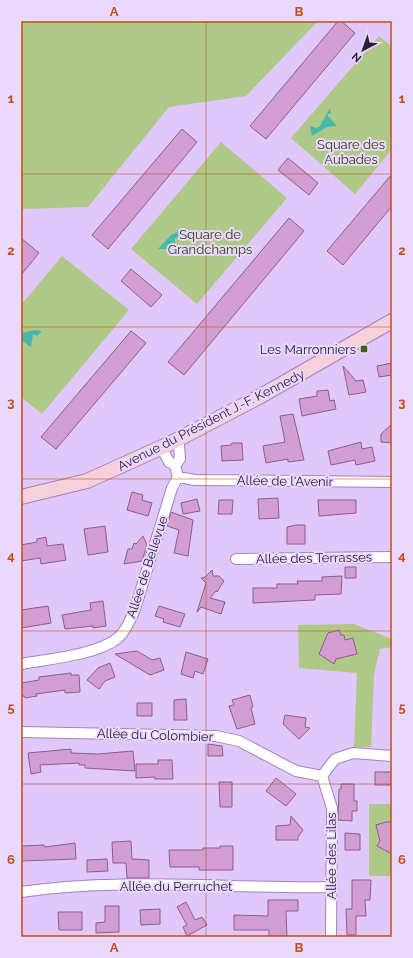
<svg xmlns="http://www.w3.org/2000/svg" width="413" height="958" viewBox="0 0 413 958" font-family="Raleway,sans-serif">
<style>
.green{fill:#aec888}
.water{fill:#46b9ad}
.building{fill:#d29ed2;stroke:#8c5c8d}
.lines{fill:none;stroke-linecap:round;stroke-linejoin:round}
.street-casing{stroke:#a083bf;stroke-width:12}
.secondary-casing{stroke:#a083bf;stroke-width:16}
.street{stroke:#fff;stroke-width:10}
.secondary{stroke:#f6d0da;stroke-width:14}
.grid{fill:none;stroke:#c24e15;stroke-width:1;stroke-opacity:0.55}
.poi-dot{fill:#47600e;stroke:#ead8ff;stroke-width:1.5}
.labels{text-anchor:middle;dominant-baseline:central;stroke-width:4;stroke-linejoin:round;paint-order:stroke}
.park-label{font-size:13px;fill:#2e3f07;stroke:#ead8ff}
.poi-label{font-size:13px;fill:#2c2038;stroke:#ead8ff;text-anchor:end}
.street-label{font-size:13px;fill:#2c2038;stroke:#ead8ff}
.neatline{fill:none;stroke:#c24e15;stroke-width:1.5}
.grid-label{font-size:13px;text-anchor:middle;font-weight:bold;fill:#c24e15}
</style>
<rect width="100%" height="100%" fill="#e0c8fb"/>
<path class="green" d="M 21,21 L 318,21 L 246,96 L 169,107 L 88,207 L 21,209 Z
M 379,36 L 392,47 L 392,149 L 355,194 L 291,138 Z
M 221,142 L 287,198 L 197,304 L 131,249 Z
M 62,256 L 129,310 L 42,414 L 21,397 L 21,305 Z
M 354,624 L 392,639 L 392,647 L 380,649 L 374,675 L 371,747 L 354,747 L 357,673 L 299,668 L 298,625 Z
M 369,804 L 392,804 L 392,876 L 369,876 Z"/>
<path class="water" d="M 330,108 L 331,114 L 328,114 L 328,116 L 337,126 L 327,127 L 312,136 L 310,126 L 317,128 L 320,126 Z
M 179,231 L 183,231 L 178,238 L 175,238 L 175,249 L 158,249 L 171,235 Z
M 36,330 L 42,331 L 37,336 L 33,334 L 31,347 L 21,340 L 21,333 Z"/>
<path class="building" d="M 338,21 L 341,21 L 355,33 L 266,139 L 250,126 Z
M 182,129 L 197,142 L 108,249 L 92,235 Z
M 288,158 L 318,183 L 309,195 L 278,170 Z
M 392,174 L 392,206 L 343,265 L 327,251 Z
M 289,218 L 304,231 L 184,375 L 168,362 Z
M 21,238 L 39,253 L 21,275 Z
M 131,269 L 162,295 L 151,307 L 121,281 Z
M 131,331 L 146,343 L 56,449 L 41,437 Z
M 392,363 L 392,375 L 379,377 L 377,366 Z
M 343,366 L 356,381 L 363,380 L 366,392 L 349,395 Z
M 328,390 L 330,401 L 334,400 L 336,409 L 302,416 L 299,399 L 317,396 L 317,391 Z
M 293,414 L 304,460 L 288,462 L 288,459 L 266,463 L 263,446 L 285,442 L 280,416 Z
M 392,424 L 392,443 L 381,442 L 381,434 Z
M 361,442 L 362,449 L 372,447 L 375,461 L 356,465 L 355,460 L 331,465 L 328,451 Z
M 232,443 L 242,443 L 243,460 L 222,461 L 221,446 L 231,445 Z
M 132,492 L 143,495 L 142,500 L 152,503 L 148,516 L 127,510 Z
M 278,498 L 279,518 L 259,519 L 258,499 Z
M 197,499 L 200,511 L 183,514 L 181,503 Z
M 219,500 L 233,500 L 232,514 L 218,514 Z
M 318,500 L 356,500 L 356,513 L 319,516 Z
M 171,512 L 193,520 L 188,556 L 174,553 L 179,530 L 167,526 Z
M 296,525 L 305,525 L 305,544 L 287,544 L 287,527 Z
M 105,526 L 108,552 L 88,555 L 84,529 Z
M 143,536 L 147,545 L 142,561 L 124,564 L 128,549 L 132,549 L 134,543 L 136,544 Z
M 46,537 L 47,546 L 63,544 L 66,560 L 41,564 L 40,558 L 21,561 L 21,545 L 37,542 L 37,539 Z
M 345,567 L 356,567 L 356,578 L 345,578 Z
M 212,570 L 213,576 L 219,576 L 224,581 L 217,592 L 216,591 L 210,598 L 225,602 L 221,614 L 201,607 L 197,612 L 206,583 L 201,578 L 205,577 Z
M 342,576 L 341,594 L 315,595 L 315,600 L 253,603 L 253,588 L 277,588 L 277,584 L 298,584 L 297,581 L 322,581 L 322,577 Z
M 103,601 L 106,626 L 93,628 L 93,626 L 65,629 L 62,615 L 91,610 L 90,603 Z
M 48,606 L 51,623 L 21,628 L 21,610 Z
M 159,606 L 185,614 L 180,627 L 163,622 L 164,619 L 155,616 Z
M 339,630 L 341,635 L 344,635 L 345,640 L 353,638 L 357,654 L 336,659 L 334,664 L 319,654 L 328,633 Z
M 137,651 L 152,660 L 160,658 L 164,670 L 150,675 L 115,654 Z
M 186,652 L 208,659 L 203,674 L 195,671 L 193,678 L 181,674 Z
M 110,663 L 115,677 L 105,681 L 99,689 L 87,680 L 98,668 Z
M 71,673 L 71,675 L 79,675 L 80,692 L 65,693 L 65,690 L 36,694 L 37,696 L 25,698 L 24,696 L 21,696 L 21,683 L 39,680 L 39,677 Z
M 250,695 L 253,707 L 251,708 L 255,724 L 237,729 L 229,706 L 234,705 L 232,700 Z
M 186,699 L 187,720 L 174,720 L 174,700 Z
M 137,703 L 152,703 L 152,716 L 137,716 Z
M 285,715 L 306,718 L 305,727 L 310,728 L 299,739 L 283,724 Z
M 208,744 L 222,746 L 223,756 L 208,756 Z
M 71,749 L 71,753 L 98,754 L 133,751 L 135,771 L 85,768 L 85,765 L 79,765 L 79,763 L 40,765 L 41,772 L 31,774 L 28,753 Z
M 158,760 L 172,760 L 173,779 L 155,779 L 155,777 L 136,778 L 136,764 L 158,764 Z
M 375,772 L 392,772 L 392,785 L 375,785 Z
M 276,778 L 296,794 L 286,806 L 266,791 Z
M 219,782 L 232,782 L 232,807 L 220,807 Z
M 341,784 L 354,784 L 354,801 L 357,801 L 357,811 L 352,811 L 352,821 L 338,820 L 339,789 L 341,789 Z
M 291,816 L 303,830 L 298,837 L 298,840 L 276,840 L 276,826 L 290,825 Z
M 386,822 L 392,822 L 392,854 L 377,846 L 380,841 L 376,825 Z
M 345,833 L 360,834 L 360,850 L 345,850 Z
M 131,841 L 132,859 L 149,860 L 149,878 L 127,878 L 126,863 L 113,863 L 112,842 Z
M 75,843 L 76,859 L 21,861 L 21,846 L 44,845 L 45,847 Z
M 220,846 L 233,846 L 233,870 L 199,870 L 199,867 L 170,867 L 169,850 L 203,850 L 203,848 L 220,848 Z
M 107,859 L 108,871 L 87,872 L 87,860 Z
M 352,880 L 371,880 L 370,900 L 365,900 L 366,916 L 356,916 L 356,935 L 347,935 L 346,909 L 352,909 Z
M 268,900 L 298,900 L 298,911 L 286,911 L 287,937 L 269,937 L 269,930 L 234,930 L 234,915 L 268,916 Z
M 186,902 L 195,920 L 202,917 L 207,925 L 187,936 L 183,927 L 187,925 L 177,907 Z
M 105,906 L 119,906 L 119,932 L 96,933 L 96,923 L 105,922 Z
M 160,909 L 160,924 L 141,925 L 140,910 Z
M 58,912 L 82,912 L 82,930 L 59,930 Z"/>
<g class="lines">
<g class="street-casing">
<path id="street" d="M 161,447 L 169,462 L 175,465 L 180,459 L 179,445 L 176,440
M 178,477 L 195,480 L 392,482
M 236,559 L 392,557
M 21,664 C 48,659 97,655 118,638 C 126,631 131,619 135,609 L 172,488 L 178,477 L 175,465
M 21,732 L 216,736 L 239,741 L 296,771 L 322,776 L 335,759 L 353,753 L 392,756
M 322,776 L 332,808 L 331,937
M 21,892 C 124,877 227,889 330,887"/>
</g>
<g class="secondary-casing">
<path id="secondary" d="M 21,497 L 87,481 L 169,444 L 259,397 L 392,321"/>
</g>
<use href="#street" class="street"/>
<use href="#secondary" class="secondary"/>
</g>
<path class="grid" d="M 206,21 L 206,937M 21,174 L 392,174M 21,327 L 392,327M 21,479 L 392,479M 21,631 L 392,631M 21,784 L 392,784"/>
<rect class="poi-dot" x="360" y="345" width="8" height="8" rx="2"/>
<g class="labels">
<g class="park-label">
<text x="351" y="144">Square des<tspan x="351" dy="15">Aubades</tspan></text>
<text x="210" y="234">Square de<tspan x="210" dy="15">Grandchamps</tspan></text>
</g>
<g class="poi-label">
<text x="356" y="349">Les Marronniers</text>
</g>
<g class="street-label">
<text transform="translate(211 420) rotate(-27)">Avenue du Président J.-F. Kennedy</text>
<text transform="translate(285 481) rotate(1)">Allée de l'Avenir</text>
<text transform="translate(314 558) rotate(-1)">Allée des Terrasses</text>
<text transform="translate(147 567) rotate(-72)">Allée de Bellevue</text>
<text transform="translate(155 735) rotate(2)">Allée du Colombier</text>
<text transform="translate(331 856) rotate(-90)">Allée des Lilas</text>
<text x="176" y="886">Allée du Perruchet</text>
</g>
</g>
<rect width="413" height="958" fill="none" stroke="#ead8ff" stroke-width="44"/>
<g transform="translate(363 50) rotate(221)" stroke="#ead8ff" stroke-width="3" paint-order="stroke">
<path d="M0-3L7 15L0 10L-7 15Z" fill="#2c2038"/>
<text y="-6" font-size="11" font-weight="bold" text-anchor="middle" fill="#2c2038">N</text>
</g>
<rect x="22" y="22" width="369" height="914" class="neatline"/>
<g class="grid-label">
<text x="114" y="16">A</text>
<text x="299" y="16">B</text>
<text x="11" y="103">1</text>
<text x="402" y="103">1</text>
<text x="11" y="255">2</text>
<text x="402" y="255">2</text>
<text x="11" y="407">3</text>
<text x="402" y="407">3</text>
<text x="11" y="560">4</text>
<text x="402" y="560">4</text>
<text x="11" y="712">5</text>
<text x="402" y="712">5</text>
<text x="11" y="864">6</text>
<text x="402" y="864">6</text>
<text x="114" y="952">A</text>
<text x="299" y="952">B</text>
</g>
</svg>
